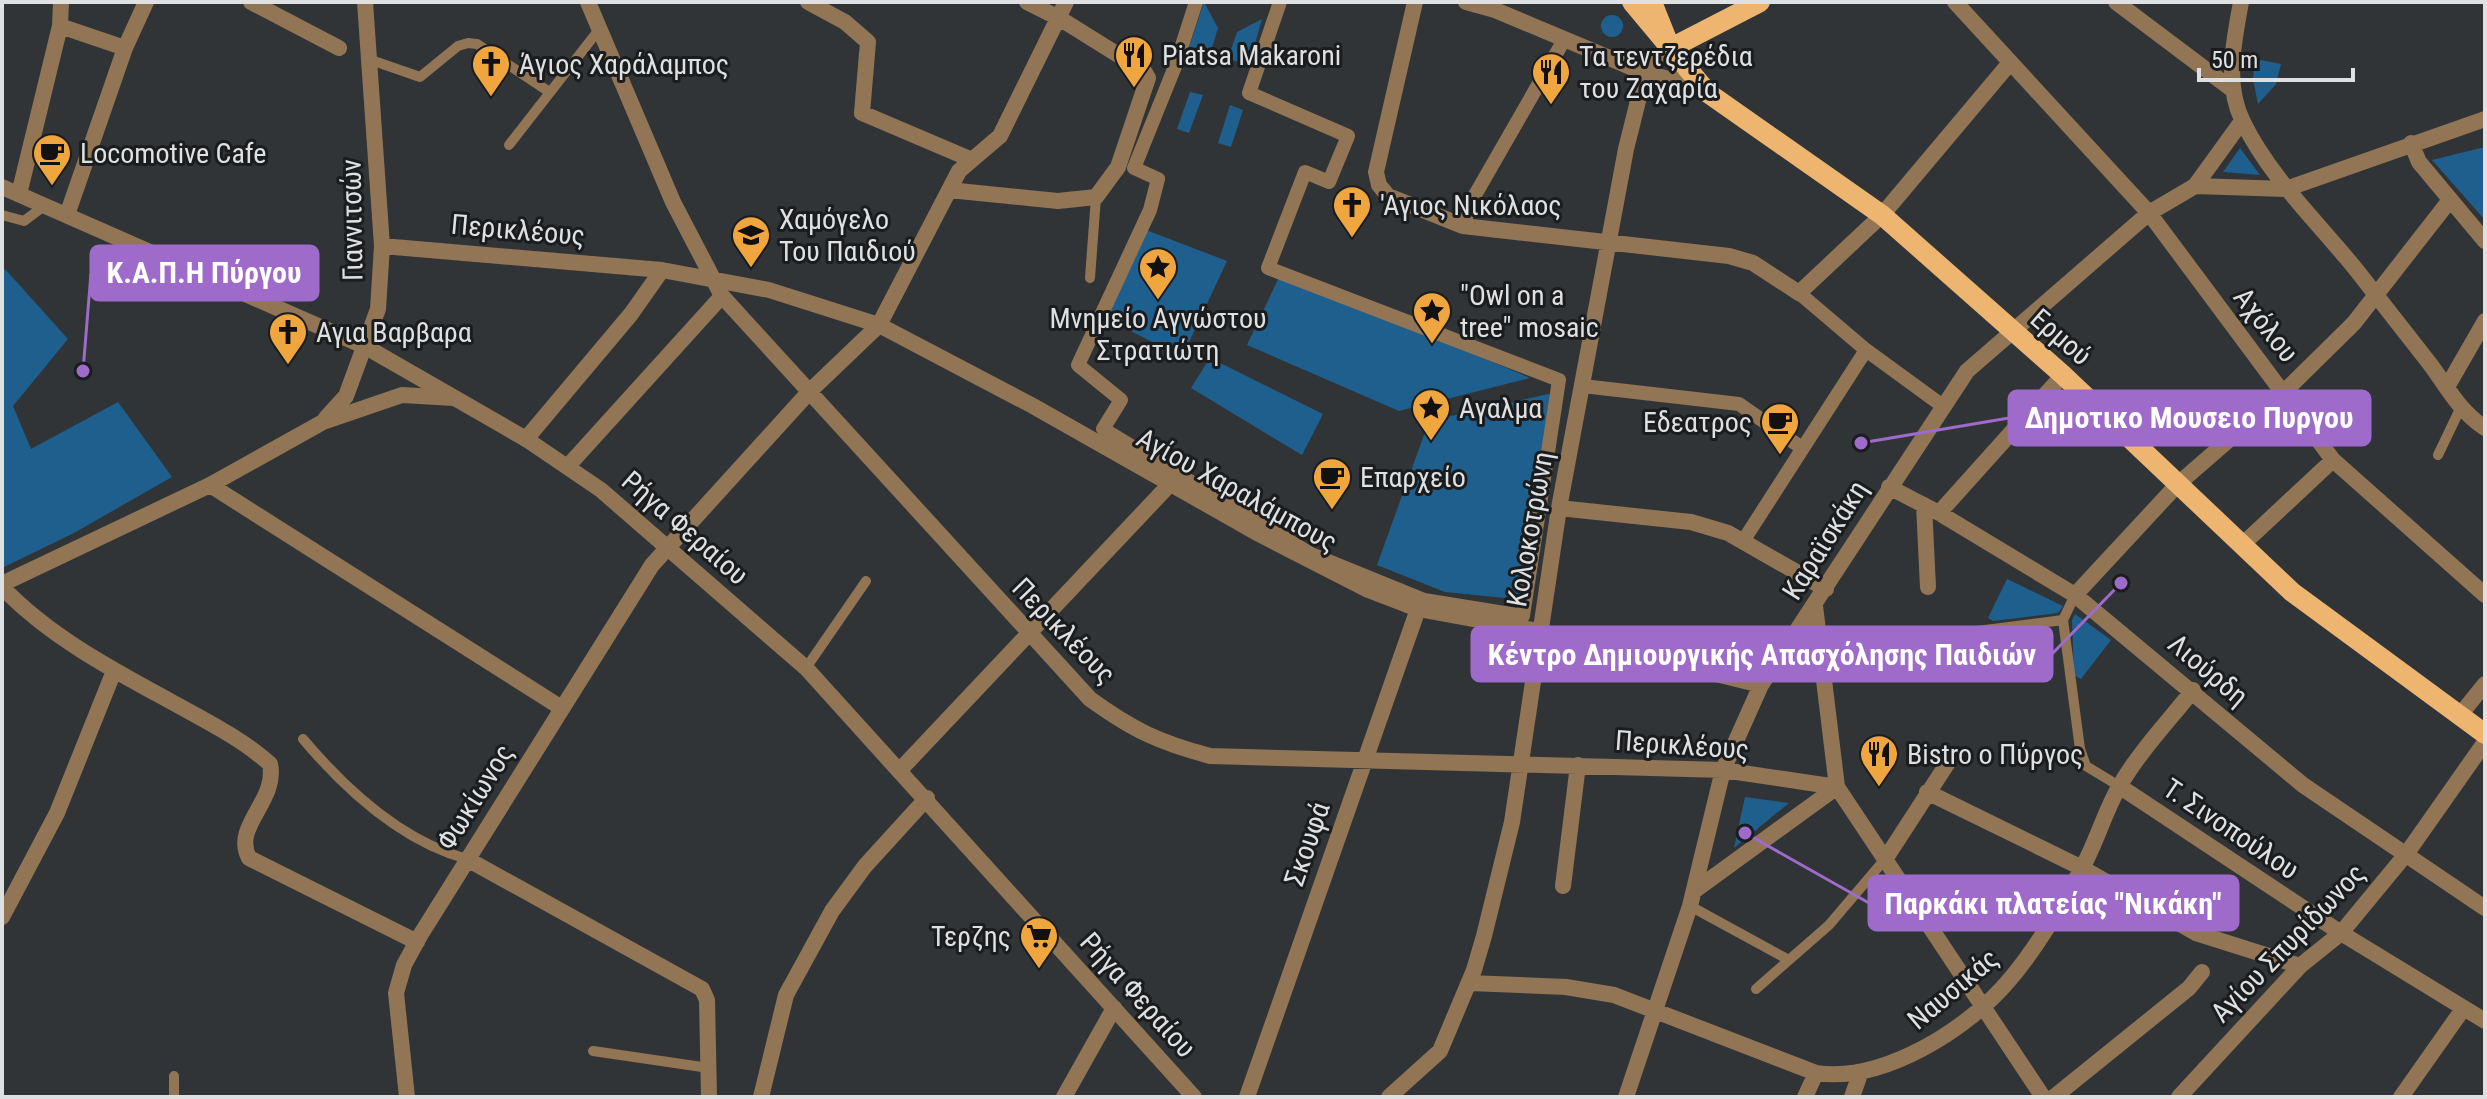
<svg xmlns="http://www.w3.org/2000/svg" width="2487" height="1099" viewBox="0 0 2487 1099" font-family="'Roboto Condensed',sans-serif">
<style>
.green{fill:#1f5f8e}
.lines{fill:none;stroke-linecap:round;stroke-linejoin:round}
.service{stroke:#917555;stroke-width:10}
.pedestrian{stroke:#917555;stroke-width:14}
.minor{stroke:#917555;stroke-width:16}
.tertiary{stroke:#917555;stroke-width:16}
.primary{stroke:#edb570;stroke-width:20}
.labels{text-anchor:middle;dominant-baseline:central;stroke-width:6;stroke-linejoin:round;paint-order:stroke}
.poi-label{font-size:28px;fill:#dee0e2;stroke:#1a1c1d;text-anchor:start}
.street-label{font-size:28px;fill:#dee0e2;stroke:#1a1c1d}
.leader{fill:none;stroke:#9e6bcb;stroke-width:3}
.callout-dot{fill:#9e6bcb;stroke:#1a1c1d;stroke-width:3}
.callout{fill:#9e6bcb;stroke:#9e6bcb;stroke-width:3}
.callout-label{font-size:30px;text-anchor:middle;font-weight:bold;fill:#fff}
</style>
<rect width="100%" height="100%" fill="#313437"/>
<path class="green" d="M 1204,2 L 1218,28 L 1210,54 L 1189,48 Z
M1601 26a11 11 0 1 1 22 0a11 11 0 1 1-22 0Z
M 1262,19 L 1249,65 L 1228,59 L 1237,32 Z
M 2255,59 L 2281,64 L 2276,84 L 2258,104 L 2253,79 Z
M 1190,92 L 1203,95 L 1189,133 L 1177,129 Z
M 1230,105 L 1243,110 L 1231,147 L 1218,143 Z
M 2485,147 L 2485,220 L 2432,160 Z
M 2240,148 L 2260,175 L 2223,172 Z
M 1146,230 L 1227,261 L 1182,357 L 1105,318 Z
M 5,269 L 68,339 L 13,406 L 31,449 L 118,402 L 172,477 L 74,533 L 2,568 L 2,272 Z
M 1282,271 L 1530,378 L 1399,411 L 1247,345 Z
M 1210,358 L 1323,414 L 1302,455 L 1191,388 Z
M 1548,394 L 1561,399 L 1525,600 L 1445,592 L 1377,565 L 1429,421 Z
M 2007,579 L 2063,606 L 2058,613 L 1993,621 L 1988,618 Z
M 2075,614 L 2111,640 L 2081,679 L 2074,675 L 2072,620 Z
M 1745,797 L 1789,803 L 1734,848 Z"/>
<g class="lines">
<path class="service" d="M 371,60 L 420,77 L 458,46 L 468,43 L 477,44 L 548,91
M 509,145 L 601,27
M 2,215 L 24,221 L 44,206
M 1090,278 L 1096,197
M 2438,455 L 2460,409
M 2075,595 L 2063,620 L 2080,749 L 2086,766 L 2119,786
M 1977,631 L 2063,620
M 806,668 L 866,581
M 303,739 C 346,790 401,841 467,859
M 1690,906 L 1787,959
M 1756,989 L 1829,925 L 1886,858
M 593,1051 L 709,1068
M 174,1097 L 174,1076"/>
<path class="pedestrian" d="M 1196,2 L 1176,64 L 1134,168 L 1158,179 L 1150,210 L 1078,365 L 1121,400 L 1103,429 L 1311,554 L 1424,600 L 1523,616 L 1559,380 L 1268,268 L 1305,172 L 1329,182 L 1348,136 L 1249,93 L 1280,2
M 1463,226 L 1471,202 L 1564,40
M 1799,293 L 1866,350 L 1940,404
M 1583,386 L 1739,404 L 1802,448
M 1747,535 L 1866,350"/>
<path class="minor" d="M 251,2 L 339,48
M 588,2 L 673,202 L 722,296 L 1090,699 C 1133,730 1158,742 1210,756 L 1723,770 L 1837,787
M 808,2 L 845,22 L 868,42 L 862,113 L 970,159
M 1415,2 L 1376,172 L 1379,185 L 1388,196 L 1463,226 L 1729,256 L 1753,263 L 1799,293 L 1882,215 L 2009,64
M 1466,2 L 1495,10 L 1645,73 L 1669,79 L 1696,80
M 1955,2 L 2149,213 L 2333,460 L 2485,595
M 2116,2 L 2233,90
M 2241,2 C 2234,41 2224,84 2243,122 C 2271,179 2319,223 2358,272 C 2382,303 2406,333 2430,364 C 2448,388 2459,411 2485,428
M 60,26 L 125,48
M 2411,143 L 2419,162 L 2485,241
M 2195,186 L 2286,189 L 2485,119
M 949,190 L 1058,201 L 1096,197 L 1118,167 L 1148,78 L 1144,71 L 1059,18 L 1027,2
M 19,194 L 60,26 L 61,2
M 67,215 L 125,48 L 146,2
M 382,246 L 662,270 L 769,290 L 879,325 L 1033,406 L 1259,534 L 1366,589 L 1418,609 L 1539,631 L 1761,685
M 2447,387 L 2485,321
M 326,418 L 346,396 L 378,309 L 382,246 L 365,2
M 526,439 L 631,314 L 662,270
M 568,466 L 722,296
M 210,485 L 560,707
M 1889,487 L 1939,513 L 2075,595 L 2303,785 L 2485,908
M 1924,505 L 1928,587
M 1559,508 L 1691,522 L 1728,533 L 1826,589
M 1939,513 L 2063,375
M 2242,545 L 2333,460
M 2,584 L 210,485 L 323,422 L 402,395 L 454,398
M 2,587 C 49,636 111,669 170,701 C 204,720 241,738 270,764 C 278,801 232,826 249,858 L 417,942
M 2075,595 L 2178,484 L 2285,391 L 2354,323 L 2450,200
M 1815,606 L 1837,787 L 2043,1097
M 2460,715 L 2485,684
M 899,771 L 1171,483
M 2119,786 L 2341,933 L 2485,1021
M 1927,792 L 2082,868 L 2196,933 L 2300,966
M 1886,858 L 1949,761
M 467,859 L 702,989 L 707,1000 L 709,1097
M 1563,886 L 1578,765
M 1694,891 L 1837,787
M 2,917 L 57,813 L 114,671
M 1469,983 L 1566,987 L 1614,995 L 1816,1073 C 1883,1083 1969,1029 2011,978 C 2038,946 2060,907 2081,870 C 2096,844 2104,813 2119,787 C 2138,753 2169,721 2193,690
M 407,1097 L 396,993 L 404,965 L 421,934 L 652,565 L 810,391 L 879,325 L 959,171 L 1000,136 L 1066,2
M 761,1097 L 786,995 L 832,911 L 865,866 L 927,798
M 1064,1097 L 1114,1008
M 1247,1097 L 1418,609
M 1389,1097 L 1440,1051 L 1474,970 L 1484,936 L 1512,822 L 1559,508 L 1626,149 L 1645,73 L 1652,60 L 1671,48
M 1626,1097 L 1690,906 L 1723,770 L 1761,685 L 1967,371 L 2149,213 L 2195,186 L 2242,121
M 1805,1097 L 1816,1073
M 1852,1097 L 1860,1074
M 2054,1097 L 2189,988 L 2202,972
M 2401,1097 L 2463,1009"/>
<path class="tertiary" d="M 2,187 L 366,347 L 526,439 L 601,490 L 806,668 L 1194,1097
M 2179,1097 L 2300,966 L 2341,933 L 2407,853 L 2485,742"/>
<path class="primary" d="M 1632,2 L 1708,93 L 1882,215 L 2063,375 L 2292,592 L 2485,734
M 1652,2 L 1666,37
M 1671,48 L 1760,2"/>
</g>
<defs>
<g id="restaurant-pin" transform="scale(2)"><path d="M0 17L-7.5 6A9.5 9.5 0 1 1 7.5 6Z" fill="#f0a63f" stroke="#1a1c1d"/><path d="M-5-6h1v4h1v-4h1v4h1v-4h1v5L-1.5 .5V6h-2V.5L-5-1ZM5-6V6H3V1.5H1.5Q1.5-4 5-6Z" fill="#111"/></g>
<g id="church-pin" transform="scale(2)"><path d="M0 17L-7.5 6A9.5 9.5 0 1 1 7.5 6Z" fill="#f0a63f" stroke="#1a1c1d"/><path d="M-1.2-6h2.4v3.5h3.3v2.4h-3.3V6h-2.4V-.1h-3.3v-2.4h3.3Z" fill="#111"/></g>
<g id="cafe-pin" transform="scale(2)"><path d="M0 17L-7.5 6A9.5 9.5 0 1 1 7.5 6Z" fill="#f0a63f" stroke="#1a1c1d"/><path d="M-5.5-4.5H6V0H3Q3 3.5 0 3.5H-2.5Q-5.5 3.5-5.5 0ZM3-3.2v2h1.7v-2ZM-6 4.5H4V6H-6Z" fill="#111"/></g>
<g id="school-pin" transform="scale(2)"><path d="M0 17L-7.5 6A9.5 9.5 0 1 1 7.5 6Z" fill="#f0a63f" stroke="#1a1c1d"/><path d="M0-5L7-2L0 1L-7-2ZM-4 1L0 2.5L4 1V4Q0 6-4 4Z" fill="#111"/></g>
<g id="sight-pin" transform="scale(2)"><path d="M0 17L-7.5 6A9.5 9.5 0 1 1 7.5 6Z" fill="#f0a63f" stroke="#1a1c1d"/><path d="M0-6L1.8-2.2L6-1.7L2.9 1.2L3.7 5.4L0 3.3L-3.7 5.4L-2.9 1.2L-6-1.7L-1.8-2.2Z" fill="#111"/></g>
<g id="supermarket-pin" transform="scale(2)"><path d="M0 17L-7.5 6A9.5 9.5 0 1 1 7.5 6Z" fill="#f0a63f" stroke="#1a1c1d"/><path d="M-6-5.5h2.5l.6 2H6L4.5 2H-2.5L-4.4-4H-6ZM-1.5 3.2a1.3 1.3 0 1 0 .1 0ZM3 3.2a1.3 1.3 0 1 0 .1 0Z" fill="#111"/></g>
</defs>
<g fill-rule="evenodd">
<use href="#restaurant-pin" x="1134" y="55"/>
<use href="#church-pin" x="491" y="64"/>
<use href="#restaurant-pin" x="1551" y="72"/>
<use href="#cafe-pin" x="52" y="153"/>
<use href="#church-pin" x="1352" y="205"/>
<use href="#school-pin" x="751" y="235"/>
<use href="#sight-pin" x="1158" y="267"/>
<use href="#sight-pin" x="1432" y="311"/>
<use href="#church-pin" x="288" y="332"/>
<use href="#sight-pin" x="1431" y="408"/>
<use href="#cafe-pin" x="1780" y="422"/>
<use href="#cafe-pin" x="1332" y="477"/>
<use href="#restaurant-pin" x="1879" y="754"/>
<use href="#supermarket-pin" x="1039" y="936"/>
</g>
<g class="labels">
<g class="poi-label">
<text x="1162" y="55">Piatsa Makaroni</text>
<text x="1579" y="56">Τα τεντζερέδια<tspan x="1579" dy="32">του Ζαχαρία</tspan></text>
<text x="519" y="64">Άγιος Χαράλαμπος</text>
<text x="80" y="153">Locomotive Cafe</text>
<text x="1380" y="205">'Αγιος Νικόλαος</text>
<text x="779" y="219">Χαμόγελο<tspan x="779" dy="32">Του Παιδιού</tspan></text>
<text x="1460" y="295">"Owl on a<tspan x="1460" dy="32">tree" mosaic</tspan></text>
<text x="1158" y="318" text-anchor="middle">Μνημείο Αγνώστου<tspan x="1158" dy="32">Στρατιώτη</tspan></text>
<text x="316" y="332">Αγια Βαρβαρα</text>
<text x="1459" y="408">Αγαλμα</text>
<text x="1752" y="422" text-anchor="end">Εδεατρος</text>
<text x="1360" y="477">Επαρχείο</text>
<text x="1907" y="754">Bistro ο Πύργος</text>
<text x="1011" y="936" text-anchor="end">Τερζης</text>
</g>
<g class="street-label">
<text transform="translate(352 220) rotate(-91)">Γιαννιτσών</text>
<text transform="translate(518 230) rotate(5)">Περικλέους</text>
<text transform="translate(2266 325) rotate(52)">Αχόλου</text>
<text transform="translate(2061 337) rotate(41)">Ερμού</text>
<text transform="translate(1237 490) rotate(29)">Αγίου Χαραλάμπους</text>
<text transform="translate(685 528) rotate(41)">Ρήγα Φεραίου</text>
<text transform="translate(1530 529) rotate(-80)">Κολοκοτρώνη</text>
<text transform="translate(1825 540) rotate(-58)">Καραϊσκάκη</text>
<text transform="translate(1064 631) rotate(46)">Περικλέους</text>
<text transform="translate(2208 670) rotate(40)">Λιούρδη</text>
<text transform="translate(1682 745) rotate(4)">Περικλέους</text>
<text transform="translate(475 797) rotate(-58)">Φωκίωνος</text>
<text transform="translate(2231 829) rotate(34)">Τ. Σινοπούλου</text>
<text transform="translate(1307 844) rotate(-71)">Σκουφά</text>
<text transform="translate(2288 943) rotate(-46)">Αγίου Σπυρίδωνος</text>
<text transform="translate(1953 989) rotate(-40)">Ναυσικάς</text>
<text transform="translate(1138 995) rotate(48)">Ρήγα Φεραίου</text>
</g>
</g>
<path class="leader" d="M83 371L91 273M1861 443L2009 418M2121 583L2052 654M1745 833L1869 903"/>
<g class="callout-dot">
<circle cx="83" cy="371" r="8"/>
<circle cx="1861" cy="443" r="8"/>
<circle cx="2121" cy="583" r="8"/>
<circle cx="1745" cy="833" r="8"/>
</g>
<g class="callout">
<rect x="91" y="246" width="227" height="54" rx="8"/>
<rect x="2009" y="391" width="361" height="54" rx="8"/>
<rect x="1472" y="627" width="580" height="54" rx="8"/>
<rect x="1869" y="876" width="369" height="54" rx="8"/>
</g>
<g class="callout-label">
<text x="204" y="283">Κ.Α.Π.Η Πύργου</text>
<text x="2189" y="428">Δημοτικο Μουσειο Πυργου</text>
<text x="1762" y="665">Κέντρο Δημιουργικής Απασχόλησης Παιδιών</text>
<text x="2053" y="914">Παρκάκι πλατείας "Νικάκη"</text>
</g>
<rect width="2487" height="1099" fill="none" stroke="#dee0e2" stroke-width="8"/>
<path d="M2199 68v12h154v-12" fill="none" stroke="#dee0e2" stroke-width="4"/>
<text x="2211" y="68" font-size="24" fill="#dee0e2" stroke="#1a1c1d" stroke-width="6" paint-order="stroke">50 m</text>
</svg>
